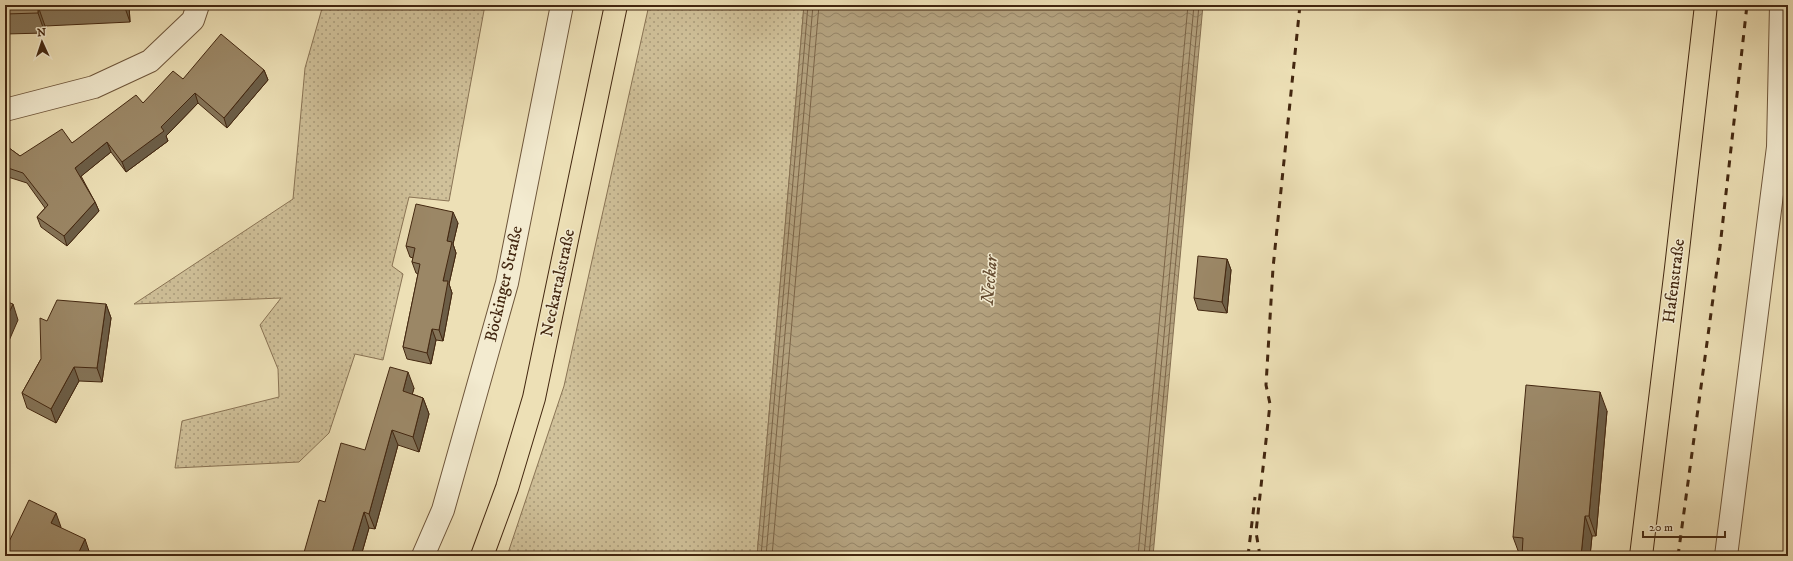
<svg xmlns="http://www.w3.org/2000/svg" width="1793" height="561" viewBox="0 0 1793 561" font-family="'IM FELL DW Pica',serif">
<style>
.grass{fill:url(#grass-dots);stroke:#8a7455}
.water{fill:url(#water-waves);stroke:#867052}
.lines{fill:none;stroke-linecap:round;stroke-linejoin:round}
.shore{stroke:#7b6447;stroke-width:1}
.minor-casing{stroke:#6e553a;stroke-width:24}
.major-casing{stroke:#432710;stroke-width:24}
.minor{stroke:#f3ebd0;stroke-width:22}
.major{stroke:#ede0b6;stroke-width:22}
.rail{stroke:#432710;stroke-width:3;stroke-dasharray:7 7;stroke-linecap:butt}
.wall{fill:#857458;stroke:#432710}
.shaded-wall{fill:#6c5e47;stroke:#432710}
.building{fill:#9b8766;stroke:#432710}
.labels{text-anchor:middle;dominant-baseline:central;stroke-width:3;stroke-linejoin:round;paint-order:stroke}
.street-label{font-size:17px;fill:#432710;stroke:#f3ebd0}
.water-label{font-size:18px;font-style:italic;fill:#654c31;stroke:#f3ebd0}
</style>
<defs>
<pattern id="grass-dots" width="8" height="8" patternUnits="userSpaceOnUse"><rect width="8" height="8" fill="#d0c19a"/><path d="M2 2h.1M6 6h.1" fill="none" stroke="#aa9d7c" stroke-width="1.8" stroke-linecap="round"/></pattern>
<pattern id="water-waves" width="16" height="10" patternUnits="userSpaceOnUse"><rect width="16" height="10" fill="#b3a17e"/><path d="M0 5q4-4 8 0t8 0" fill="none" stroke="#938366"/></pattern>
</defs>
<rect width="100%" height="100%" fill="#ede0b6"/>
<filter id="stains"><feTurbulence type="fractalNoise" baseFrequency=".005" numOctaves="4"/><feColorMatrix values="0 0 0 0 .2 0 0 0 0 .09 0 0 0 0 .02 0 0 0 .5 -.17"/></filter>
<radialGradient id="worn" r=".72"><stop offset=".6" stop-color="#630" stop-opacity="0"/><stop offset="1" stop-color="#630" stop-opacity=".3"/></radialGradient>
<path class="grass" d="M 323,5 L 485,5 L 449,201 L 409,197 L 392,266 L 403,274 L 383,360 L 355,354 L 329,433 L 299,462 L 175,468 L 182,421 L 279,397 L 278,369 L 260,325 L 281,298 L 134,304 L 293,199 L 305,68 Z
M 649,5 L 804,5 L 757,556 L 507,556 L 564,386 Z"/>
<path class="water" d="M 804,5 L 1203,5 L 1153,556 L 757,556 Z"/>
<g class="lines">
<path class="shore" d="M 761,556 L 808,5
M 766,556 L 813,5
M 772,556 L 819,5
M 1138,556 L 1188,5
M 1144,556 L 1194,5
M 1149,556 L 1199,5"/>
<g class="minor-casing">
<path id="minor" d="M 5,110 L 94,87 L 150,61 L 193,20 L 198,5
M 423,556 L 443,510 L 507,283 L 562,5
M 1726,556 L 1778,147 L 1781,5"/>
</g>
<g class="major-casing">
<path id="major" d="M 482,556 L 507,488 L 534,398 L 616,5
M 1641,556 L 1676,268 L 1706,5"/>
</g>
<use href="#minor" class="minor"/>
<use href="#major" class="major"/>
<path class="rail" d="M 1248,556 L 1255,497
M 1260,556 L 1256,532 L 1270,404 L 1266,385 L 1273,268 L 1300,5
M 1678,556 L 1720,247 L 1747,5"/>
</g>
<path class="wall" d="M 5,5 L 129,5 L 130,22 L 45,26 L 45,33 L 5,34 Z
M 264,70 L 268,80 L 227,128 L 198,103 L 166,136 L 168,141 L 126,172 L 111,152 L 81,176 L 95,202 L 99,211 L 67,246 L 41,227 L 37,217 L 45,208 L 27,183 L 5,176 L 5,145 L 20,156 L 72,143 L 143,103 L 183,79 Z
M 458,223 L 453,244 L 456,253 L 449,284 L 452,293 L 443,341 L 436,340 L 431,364 L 407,359 L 403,347 L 418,274 L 416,273 L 412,262 L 413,258 L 410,257 L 406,246 Z
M 1227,259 L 1231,270 L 1227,313 L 1198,310 L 1194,298 Z
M 106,304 L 111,318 L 102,382 L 79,381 L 56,423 L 27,408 L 22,393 L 41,359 Z
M 414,388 L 412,394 L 423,398 L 429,414 L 419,452 L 398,445 L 375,529 L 369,528 L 361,556 L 303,556 L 325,502 Z
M 1607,411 L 1596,536 L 1592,536 L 1590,556 L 1520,556 L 1513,537 Z"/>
<path class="shaded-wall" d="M 124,5 L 129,5 L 130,22 Z
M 38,6 L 45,26 L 45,33 L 38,13 Z
M 264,70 L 268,80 L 227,128 L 224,118 Z
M 195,93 L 198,103 L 166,136 L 168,141 L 126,172 L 122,162 L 161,127 Z
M 107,142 L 111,152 L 79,178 L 75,168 Z
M 95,202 L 99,211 L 67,246 L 64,236 Z
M 453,212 L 458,223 L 453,244 L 456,253 L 449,284 L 452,293 L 443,341 L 439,330 L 447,241 Z
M 1227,259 L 1231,270 L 1227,313 L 1222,302 Z
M 13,304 L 18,320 L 5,350 L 5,321 Z
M 106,304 L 111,318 L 102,382 L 97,368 Z
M 432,329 L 436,340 L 431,364 L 427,353 Z
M 74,367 L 79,381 L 56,423 L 51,409 Z
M 408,372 L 414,388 L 409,407 L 403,391 Z
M 1600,392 L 1607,411 L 1596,536 L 1589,516 Z
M 423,398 L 429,414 L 419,452 L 413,437 Z
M 392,430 L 398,445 L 375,529 L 369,514 Z
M 364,512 L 369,528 L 361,556 L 351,556 Z
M 56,513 L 61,527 L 56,538 L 51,523 Z
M 1585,516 L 1592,536 L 1590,556 L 1581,556 Z
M 85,539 L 90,554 L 89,556 L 77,556 Z"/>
<path class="building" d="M 5,5 L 54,5 L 38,6 L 38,13 L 5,14 Z
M 221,34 L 264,70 L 224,118 L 195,93 L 161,127 L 164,131 L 122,162 L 107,142 L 75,168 L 95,202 L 64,236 L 37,217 L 48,205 L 23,173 L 5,167 L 5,145 L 20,156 L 62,129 L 72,143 L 136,95 L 143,103 L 173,71 L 183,79 Z
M 416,204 L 453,212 L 447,241 L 452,242 L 443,281 L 448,281 L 439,330 L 432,329 L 427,353 L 403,347 L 420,264 L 412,262 L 415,248 L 406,246 Z
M 1198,256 L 1227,259 L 1222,302 L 1194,298 Z
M 57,300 L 106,304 L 97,368 L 74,367 L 51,409 L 22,393 L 41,359 L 40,318 L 47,321 Z
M 5,301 L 13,304 L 5,321 Z
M 390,367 L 408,372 L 403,391 L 423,398 L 413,437 L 392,430 L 369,514 L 364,512 L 351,556 L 303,556 L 319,500 L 325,502 L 341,443 L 365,450 Z
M 1526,385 L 1600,392 L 1589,516 L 1585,516 L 1581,556 L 1522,556 L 1523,538 L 1513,537 Z
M 29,500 L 56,513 L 51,523 L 85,539 L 77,556 L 5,556 L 5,550 Z"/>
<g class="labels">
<g class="street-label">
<text transform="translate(1674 281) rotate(-83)">Hafenstraße</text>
<text transform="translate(558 283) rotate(-78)">Neckartalstraße</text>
<text transform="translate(504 284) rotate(-77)">Böckinger Straße</text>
</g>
<g class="water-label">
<text transform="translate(990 280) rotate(-85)">Neckar</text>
</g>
</g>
<rect width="1793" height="561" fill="none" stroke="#ede0b6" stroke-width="20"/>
<rect x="6" y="6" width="1781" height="549" fill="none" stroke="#432710" stroke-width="2"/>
<rect x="10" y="10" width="1773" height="541" fill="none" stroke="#432710"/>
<g transform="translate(42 42) rotate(357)" stroke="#f3ebd0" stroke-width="3" paint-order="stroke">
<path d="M0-3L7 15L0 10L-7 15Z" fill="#432710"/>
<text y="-6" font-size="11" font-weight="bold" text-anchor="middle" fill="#432710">N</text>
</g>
<path d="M1643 531v6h82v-6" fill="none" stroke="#432710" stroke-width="2"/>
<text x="1649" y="531" font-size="12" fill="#432710" stroke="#f3ebd0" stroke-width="3" paint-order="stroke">20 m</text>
<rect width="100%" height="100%" filter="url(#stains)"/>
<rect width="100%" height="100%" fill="url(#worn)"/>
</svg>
